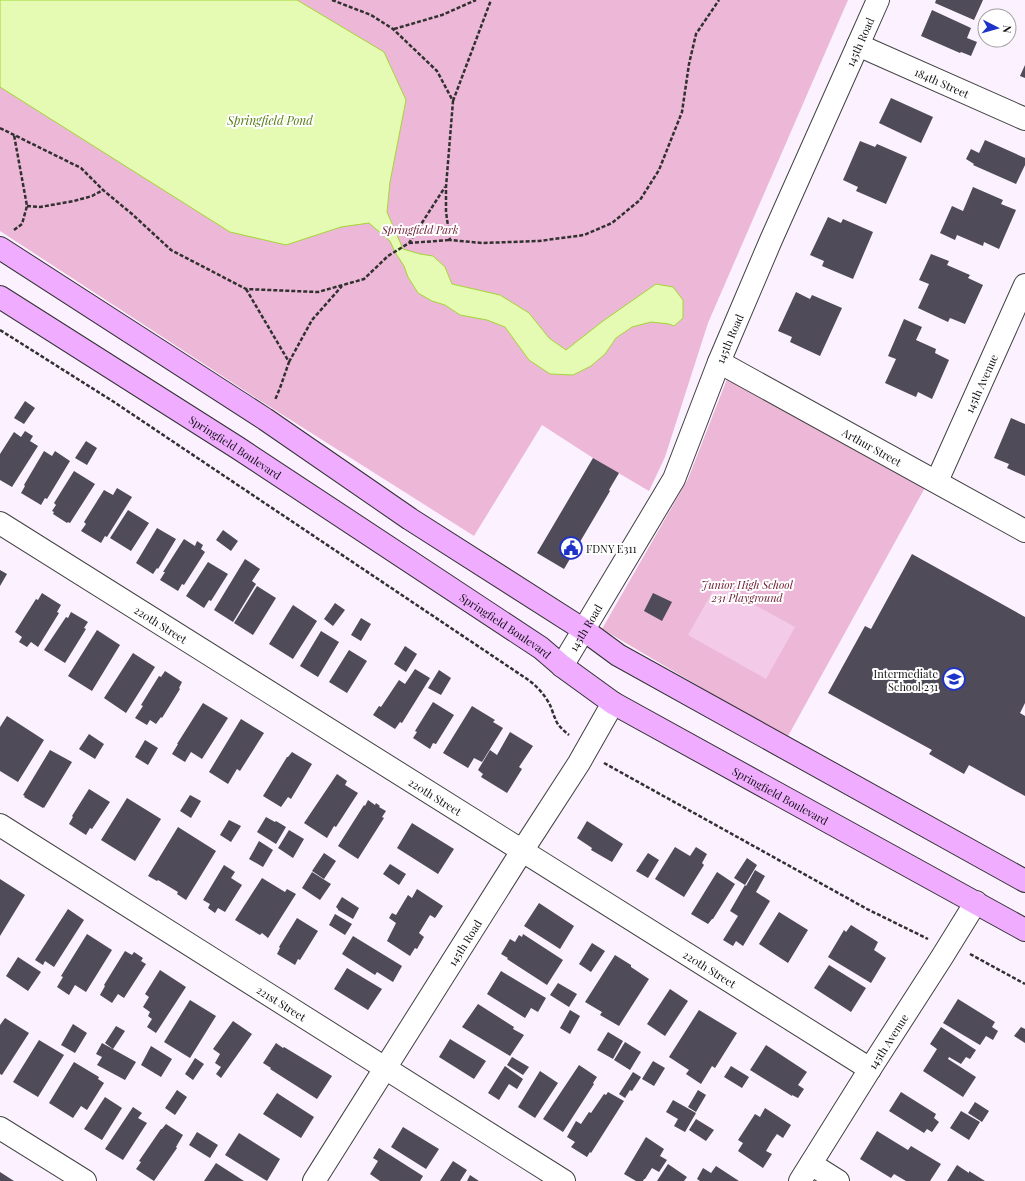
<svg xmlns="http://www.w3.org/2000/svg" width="1025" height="1181" viewBox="0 0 1025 1181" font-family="'Playfair Display',serif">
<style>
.green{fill:#edb8d7}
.pitch{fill:#f3cae8}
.water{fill:#e5fab2;stroke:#a2d635}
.building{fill:#4f4b59}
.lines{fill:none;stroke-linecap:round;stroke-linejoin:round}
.street-casing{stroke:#424242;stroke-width:24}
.secondary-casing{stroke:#313131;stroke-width:24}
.path{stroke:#313131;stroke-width:2.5;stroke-dasharray:4 2;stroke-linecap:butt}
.street{stroke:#fff;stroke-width:22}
.secondary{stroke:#f0acff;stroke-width:22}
.labels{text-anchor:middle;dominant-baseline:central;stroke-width:4;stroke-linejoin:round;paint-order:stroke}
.street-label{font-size:11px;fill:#0f0f0f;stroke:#fff}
.park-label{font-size:11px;font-style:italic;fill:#6c1a31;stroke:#fff}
.poi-label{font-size:11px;fill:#0f0f0f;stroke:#fff;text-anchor:start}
.water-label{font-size:12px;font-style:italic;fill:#557c10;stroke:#fff}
</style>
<rect width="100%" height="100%" fill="#fbf1ff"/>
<path class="green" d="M 0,0 L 848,0 L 708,323 L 665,457 L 649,491 L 593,458 L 542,425 L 474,536 L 256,398 L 0,231 Z
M 727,379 L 927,484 L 787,738 L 602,629 L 688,479 Z"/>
<path class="pitch" d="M 717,584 L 795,627 L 766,679 L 688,635 Z"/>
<path class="water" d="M 0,0 L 297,0 L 384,52 L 406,100 L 390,182 L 387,212 L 403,249 L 420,254 L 433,256 L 445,267 L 452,284 L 500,295 L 529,313 L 549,338 L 566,350 L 603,321 L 656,284 L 673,287 L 683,300 L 683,318 L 674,326 L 669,324 L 651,322 L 632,327 L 616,338 L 605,354 L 591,366 L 573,375 L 550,374 L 529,360 L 505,327 L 487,320 L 460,315 L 445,305 L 432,301 L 418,293 L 408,277 L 404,266 L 395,252 L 390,241 L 369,223 L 341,227 L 286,245 L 230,232 L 0,87 Z"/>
<path class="building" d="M 936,0 L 983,0 L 974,20 L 935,3 Z
M 932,10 L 971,28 L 967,38 L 977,42 L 971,56 L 961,52 L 960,53 L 921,36 Z
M 1025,65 L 1025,78 L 1020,76 Z
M 891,98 L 933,117 L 921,143 L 879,123 Z
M 985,140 L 1025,158 L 1025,165 L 1016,184 L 973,165 L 974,164 L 966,159 L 971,149 L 979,153 Z
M 860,141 L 875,147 L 877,144 L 907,157 L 886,204 L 856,191 L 858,187 L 843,180 Z
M 973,187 L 1003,200 L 1001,204 L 1016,210 L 999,249 L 984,242 L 983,246 L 957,235 L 955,240 L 940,233 L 952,206 L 963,211 Z
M 828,217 L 841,223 L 843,219 L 873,232 L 853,279 L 822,266 L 824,261 L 810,255 Z
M 931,254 L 949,261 L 947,265 L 970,275 L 968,278 L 983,285 L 965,324 L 950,318 L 948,322 L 918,308 L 929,284 L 919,280 Z
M 796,292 L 810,299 L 812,295 L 842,308 L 820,356 L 790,342 L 792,337 L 778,331 Z
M 904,319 L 922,327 L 916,340 L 936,349 L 935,353 L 949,360 L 932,399 L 918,392 L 916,397 L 885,383 L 896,359 L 888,356 Z
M 25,401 L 35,408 L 24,424 L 14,418 Z
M 1011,418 L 1025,424 L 1025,476 L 1007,468 L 1009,464 L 994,458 Z
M 25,431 L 33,436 L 30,441 L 38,446 L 12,487 L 0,480 L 0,454 L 14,432 L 21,437 Z
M 86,441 L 97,448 L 87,465 L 75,458 Z
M 44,451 L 52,456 L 55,451 L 70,461 L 47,499 L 45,498 L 41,505 L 21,493 L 25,486 L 24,485 Z
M 593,458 L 619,473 L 609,490 L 610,491 L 564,569 L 537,553 Z
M 74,471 L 95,484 L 70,523 L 68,522 L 67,523 L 53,514 L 54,512 L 52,511 L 56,505 L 54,503 Z
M 117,488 L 132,497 L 107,537 L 105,536 L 101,543 L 81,531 L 86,524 L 84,522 L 104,490 L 113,495 Z
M 128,510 L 149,523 L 131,551 L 110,538 Z
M 157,528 L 176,539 L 158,569 L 157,568 L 153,574 L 136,563 Z
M 223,530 L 238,541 L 231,551 L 216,540 Z
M 184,539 L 195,546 L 197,541 L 203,545 L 201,549 L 205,552 L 184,585 L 182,584 L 178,591 L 160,580 L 165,572 L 163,572 Z
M 912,554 L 1025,617 L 1025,703 L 1020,713 L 1025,716 L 1025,796 L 969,765 L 964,774 L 929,754 L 932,750 L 828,693 L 865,626 L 871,629 Z
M 245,559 L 260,569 L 252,581 L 256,584 L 233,622 L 214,610 Z
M 208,562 L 228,574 L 211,601 L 209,600 L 204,608 L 186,596 Z
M 0,570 L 7,574 L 0,586 Z
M 257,586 L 276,598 L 253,635 L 234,623 Z
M 42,593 L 61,605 L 57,612 L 59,613 L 38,647 L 31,642 L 27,647 L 19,642 L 22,637 L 15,632 L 36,599 L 38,600 Z
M 653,593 L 672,602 L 662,621 L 644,611 Z
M 335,603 L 345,610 L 333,626 L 324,619 Z
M 293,605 L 317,621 L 293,659 L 269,644 Z
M 71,612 L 88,622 L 84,628 L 86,629 L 65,663 L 44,650 L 66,617 L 68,618 Z
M 361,618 L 371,624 L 361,641 L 351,635 Z
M 97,630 L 120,645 L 92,691 L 68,676 Z
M 321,631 L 339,642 L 318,677 L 300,666 Z
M 405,646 L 417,654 L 406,672 L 394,664 Z
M 349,650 L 367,661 L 347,693 L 329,682 Z
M 133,653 L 155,667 L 126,713 L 104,698 Z
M 415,669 L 430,678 L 402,723 L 400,722 L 395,729 L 373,715 L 379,706 L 381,707 L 399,680 L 405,684 Z
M 439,670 L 451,678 L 441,695 L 428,688 Z
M 165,671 L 182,682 L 179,688 L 180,689 L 162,718 L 161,717 L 156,724 L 150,720 L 147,725 L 135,718 L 143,706 L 141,705 L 159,676 L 161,677 Z
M 433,702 L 454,715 L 436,744 L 433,743 L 430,749 L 413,738 L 417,732 L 415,731 Z
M 203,703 L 228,718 L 202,759 L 191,752 L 185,762 L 172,754 L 178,744 L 177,744 Z
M 472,706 L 495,720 L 493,722 L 503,728 L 482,762 L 474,758 L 468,768 L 443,753 Z
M 7,716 L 44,740 L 18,782 L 0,771 L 0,727 Z
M 241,719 L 264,733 L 240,771 L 237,769 L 228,784 L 209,772 Z
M 510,732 L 533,746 L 519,767 L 522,769 L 507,793 L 481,777 L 483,774 L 478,770 L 490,750 L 497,755 Z
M 89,734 L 104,744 L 95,759 L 79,749 Z
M 145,740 L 158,748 L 148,765 L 135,757 Z
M 50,750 L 72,762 L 44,808 L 43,807 L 43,808 L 24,797 L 25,796 L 23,795 Z
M 292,752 L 312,764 L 291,799 L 288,797 L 281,807 L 263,796 L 287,757 L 288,757 Z
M 337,774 L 347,781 L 345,785 L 358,793 L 336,827 L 334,826 L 327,838 L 304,823 Z
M 89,789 L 110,802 L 92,829 L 90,828 L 86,835 L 69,824 L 73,817 L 72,816 Z
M 190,795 L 201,801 L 191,818 L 180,811 Z
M 127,798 L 161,819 L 135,861 L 101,840 Z
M 368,800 L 375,805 L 376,803 L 380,806 L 379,807 L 386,811 L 382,817 L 384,818 L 358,859 L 338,846 L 364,805 L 365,806 Z
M 266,817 L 275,822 L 276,821 L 286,827 L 276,844 L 257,832 Z
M 229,820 L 241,826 L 231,842 L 220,835 Z
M 587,821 L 623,844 L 612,862 L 591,850 L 592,848 L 577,838 Z
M 412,823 L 454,849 L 438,874 L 397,848 Z
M 178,827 L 216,851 L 186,900 L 177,894 L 178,892 L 158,880 L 157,881 L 148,876 Z
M 289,830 L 304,839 L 293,858 L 278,848 Z
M 259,841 L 273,850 L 263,867 L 249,859 Z
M 675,847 L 690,856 L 696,847 L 707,854 L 702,863 L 704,865 L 684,897 L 655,879 Z
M 324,853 L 336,861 L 324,879 L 312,871 Z
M 648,853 L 659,860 L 648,878 L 636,871 Z
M 747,858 L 757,865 L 745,885 L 734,878 Z
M 390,864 L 406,874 L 399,885 L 383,874 Z
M 224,865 L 235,872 L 231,878 L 242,885 L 225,912 L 218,908 L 215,913 L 208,908 L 210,904 L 203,900 Z
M 755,870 L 765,876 L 756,892 L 770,901 L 743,946 L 736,941 L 733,946 L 723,940 L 738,916 L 730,911 L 745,885 L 746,886 Z
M 312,872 L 331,884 L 320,900 L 302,888 Z
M 717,872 L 735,884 L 713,919 L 712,919 L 708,924 L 691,914 Z
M 262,878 L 285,892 L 287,889 L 296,894 L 268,938 L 262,933 L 260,935 L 235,920 Z
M 0,879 L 25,895 L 0,936 Z
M 417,889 L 443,906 L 435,918 L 430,915 L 419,933 L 424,937 L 417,949 L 415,948 L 410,956 L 387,941 L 396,923 L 389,918 L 392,913 L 396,915 L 408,895 L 412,898 Z
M 342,897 L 359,908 L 353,919 L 338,910 L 338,909 L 336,907 Z
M 539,903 L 574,926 L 560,949 L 524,926 Z
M 68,909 L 84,920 L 54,967 L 45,961 L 43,965 L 35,960 Z
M 779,912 L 808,930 L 788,963 L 759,944 Z
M 335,914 L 352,924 L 345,935 L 329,925 Z
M 297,918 L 318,931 L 300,960 L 298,959 L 295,965 L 277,954 L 280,948 L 279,947 Z
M 851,925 L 878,942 L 874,950 L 886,958 L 871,983 L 828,957 L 844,930 L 846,932 Z
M 87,934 L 112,950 L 86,992 L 75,985 L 69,995 L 57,987 L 63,977 L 61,976 Z
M 523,934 L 563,960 L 547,985 L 507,959 L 508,958 L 501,954 L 510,939 L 515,942 L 519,935 L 522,937 Z
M 353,936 L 402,966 L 393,982 L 377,972 L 375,975 L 342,954 Z
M 592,943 L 605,951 L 591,972 L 579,964 Z
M 125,951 L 132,955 L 134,952 L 143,958 L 141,961 L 146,964 L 124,998 L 118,994 L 112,1003 L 100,995 L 105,986 L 104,985 Z
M 615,955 L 631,965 L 631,967 L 649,979 L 619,1026 L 600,1015 L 602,1012 L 585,1002 Z
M 18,957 L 41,972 L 28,991 L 6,976 Z
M 829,965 L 866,988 L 851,1012 L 814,988 Z
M 347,968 L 382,989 L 368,1010 L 334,989 Z
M 160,970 L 186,987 L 156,1033 L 147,1027 L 152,1019 L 148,1016 L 150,1012 L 143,1007 L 149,997 L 145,994 Z
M 501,971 L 546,998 L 538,1012 L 531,1008 L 525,1018 L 487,994 Z
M 558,983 L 577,994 L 569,1007 L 550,995 Z
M 670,989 L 688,1001 L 665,1036 L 647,1024 Z
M 958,999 L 995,1022 L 992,1027 L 998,1031 L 993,1040 L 986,1036 L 980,1045 L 943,1023 Z
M 190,1000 L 216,1016 L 190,1058 L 164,1042 Z
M 478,1004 L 514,1027 L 513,1029 L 524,1035 L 510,1056 L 462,1027 Z
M 570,1010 L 580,1016 L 570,1034 L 560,1028 Z
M 699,1010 L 737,1033 L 715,1068 L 712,1066 L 701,1084 L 686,1074 L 689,1070 L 669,1057 Z
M 5,1018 L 29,1033 L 2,1075 L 0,1074 L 0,1025 Z
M 233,1021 L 252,1034 L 221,1078 L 216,1074 L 221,1067 L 215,1063 L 220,1054 L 213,1049 Z
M 73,1024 L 87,1033 L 75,1053 L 61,1045 Z
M 116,1026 L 125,1031 L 113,1049 L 105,1043 Z
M 941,1027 L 976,1050 L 970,1059 L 966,1057 L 961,1064 L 949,1057 L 948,1059 L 976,1077 L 963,1097 L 923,1071 L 937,1049 L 930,1044 Z
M 1021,1027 L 1025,1029 L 1025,1043 L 1014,1036 Z
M 608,1032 L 623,1041 L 613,1059 L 597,1050 Z
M 450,1039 L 486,1061 L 474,1079 L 439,1057 Z
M 39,1040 L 64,1055 L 38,1097 L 13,1082 Z
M 625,1042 L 641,1052 L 630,1070 L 614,1060 Z
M 102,1043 L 136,1062 L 125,1080 L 97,1065 L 102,1057 L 96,1054 Z
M 276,1043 L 283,1048 L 284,1047 L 332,1076 L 317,1099 L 270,1069 L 271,1068 L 263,1063 Z
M 766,1045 L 807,1072 L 798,1085 L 804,1089 L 798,1098 L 792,1095 L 792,1096 L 750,1070 Z
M 151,1046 L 172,1059 L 161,1077 L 141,1065 Z
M 512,1057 L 529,1067 L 523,1075 L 507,1065 Z
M 195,1058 L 204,1064 L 193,1080 L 185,1074 Z
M 653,1061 L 665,1068 L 654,1086 L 642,1079 Z
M 74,1062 L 99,1077 L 98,1079 L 104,1083 L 87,1110 L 81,1106 L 73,1118 L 49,1103 Z
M 579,1065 L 597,1077 L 593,1083 L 594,1084 L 563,1132 L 543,1119 Z
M 505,1066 L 523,1079 L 517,1089 L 509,1084 L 499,1100 L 488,1093 Z
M 731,1066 L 749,1077 L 742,1088 L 724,1077 Z
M 540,1071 L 558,1083 L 535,1118 L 518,1107 Z
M 633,1072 L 641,1077 L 632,1091 L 630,1090 L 625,1098 L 619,1094 Z
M 177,1090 L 187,1097 L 175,1115 L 165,1108 Z
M 698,1090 L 706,1095 L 696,1112 L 688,1107 Z
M 608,1092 L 624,1101 L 591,1153 L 590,1152 L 587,1157 L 571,1147 L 575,1142 L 567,1137 L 576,1121 L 581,1124 L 589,1112 L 591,1113 L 604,1094 L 606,1095 Z
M 901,1092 L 936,1114 L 934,1118 L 939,1122 L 932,1132 L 927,1129 L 924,1133 L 889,1111 Z
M 277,1093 L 314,1117 L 301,1138 L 263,1114 Z
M 105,1097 L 122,1108 L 102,1140 L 84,1129 Z
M 673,1100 L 696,1113 L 685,1132 L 674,1126 L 678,1119 L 666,1112 Z
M 975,1102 L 989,1111 L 982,1122 L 968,1113 Z
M 133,1107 L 142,1113 L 138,1118 L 147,1123 L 123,1160 L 105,1149 Z
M 765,1108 L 791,1125 L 783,1138 L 777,1134 L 772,1141 L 766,1151 L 772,1154 L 763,1168 L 738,1151 L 743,1143 L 738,1140 L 755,1114 L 760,1117 Z
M 961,1111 L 980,1122 L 969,1140 L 950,1128 Z
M 696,1119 L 714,1130 L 706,1141 L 689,1130 Z
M 166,1124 L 183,1135 L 176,1147 L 177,1148 L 154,1181 L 136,1169 L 141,1162 L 139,1161 L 161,1129 L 162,1129 Z
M 403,1127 L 439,1149 L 426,1169 L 391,1147 Z
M 877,1131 L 908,1150 L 911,1146 L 941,1164 L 930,1181 L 906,1181 L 894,1174 L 891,1178 L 860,1159 Z
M 197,1132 L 218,1145 L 210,1158 L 189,1145 Z
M 239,1133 L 280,1159 L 267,1181 L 225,1155 Z
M 646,1137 L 664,1149 L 660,1156 L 667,1160 L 659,1172 L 652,1168 L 645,1179 L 644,1179 L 643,1181 L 636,1181 L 624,1174 Z
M 379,1148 L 423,1176 L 420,1181 L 380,1181 L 370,1174 L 378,1161 L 373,1158 Z
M 453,1161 L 467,1170 L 460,1181 L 440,1181 Z
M 216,1163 L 244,1181 L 204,1181 Z
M 668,1164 L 687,1177 L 684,1181 L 657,1181 Z
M 957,1165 L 969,1173 L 969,1171 L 985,1181 L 947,1181 Z
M 716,1166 L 739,1181 L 700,1181 L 697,1179 L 703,1168 L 711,1173 Z
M 0,1172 L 14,1181 L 0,1181 Z
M 470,1175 L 479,1181 L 467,1181 Z"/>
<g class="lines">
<g class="street-casing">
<g id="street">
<path id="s1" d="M 858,45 L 1025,119"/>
<path id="s2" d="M 719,362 L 1025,531"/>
<path id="s3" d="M 937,481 L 1025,285"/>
<path id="s4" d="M 0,523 L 870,1069"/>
<path id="s5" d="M 562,666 L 674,479 L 719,362 L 771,240 L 858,45 L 878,0"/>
<path id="s6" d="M 0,825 L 564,1181"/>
<path d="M 0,1128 L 85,1181"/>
<path d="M 811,1164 L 838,1181"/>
<path id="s7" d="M 314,1181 L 522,851 L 579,763 L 613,703"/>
<path id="s8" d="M 800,1181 L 870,1069 L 942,957 L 976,902"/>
</g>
</g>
<g class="secondary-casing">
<g id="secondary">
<path d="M 0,248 L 265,419 L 410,519 L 584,630 L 618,655 L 1025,881"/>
<path id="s9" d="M 0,297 L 238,448 L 541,648 L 562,666 L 613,703 L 1025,930"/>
</g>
</g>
<path class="path" d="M 332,0 L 371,15 L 393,29 L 437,71 L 453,101 L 446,187 L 446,212 L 450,240 L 482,243 L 539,241 L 584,235 L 612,223 L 640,200 L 659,170 L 682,112 L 689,64 L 696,34 L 719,0
M 394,29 L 442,15 L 476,0
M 453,101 L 491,0
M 0,128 L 81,168 L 103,190 L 132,214 L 171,250 L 246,289 L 318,292 L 364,279 L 388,256 L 409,243 L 445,187
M 27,206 L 40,207 L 74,201 L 92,196 L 103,190
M 14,230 L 22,224 L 27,206 L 14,135
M 409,243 L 450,240
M 246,289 L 289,362 L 280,388 L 275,400
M 0,330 L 114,402 L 527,679 C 536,685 545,695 550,705 C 552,709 553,714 555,718 C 557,725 563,730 569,735
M 289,362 L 312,320 L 342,286
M 604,763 L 867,909 L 928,939
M 970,954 L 1025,984"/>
<use href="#street" class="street"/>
<use href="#secondary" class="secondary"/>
</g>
<defs>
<g id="civic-ring" transform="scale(1.15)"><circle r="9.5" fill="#fff" stroke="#1d32c9" stroke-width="1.5"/><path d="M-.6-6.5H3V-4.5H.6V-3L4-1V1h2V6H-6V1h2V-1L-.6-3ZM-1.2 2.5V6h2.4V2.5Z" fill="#1d32c9"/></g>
<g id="school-ring" transform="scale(1.15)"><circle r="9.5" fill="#fff" stroke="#1d32c9" stroke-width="1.5"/><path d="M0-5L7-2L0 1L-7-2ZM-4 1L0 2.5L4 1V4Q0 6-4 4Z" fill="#1d32c9"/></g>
</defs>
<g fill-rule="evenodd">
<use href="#civic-ring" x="571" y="548"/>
<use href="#school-ring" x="954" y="679"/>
</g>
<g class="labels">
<g class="street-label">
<text stroke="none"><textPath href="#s5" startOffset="693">145th Road</textPath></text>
<text stroke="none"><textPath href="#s1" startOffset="92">184th Street</textPath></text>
<text stroke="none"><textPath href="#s5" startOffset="369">145th Road</textPath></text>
<text stroke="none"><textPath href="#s3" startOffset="107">145th Avenue</textPath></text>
<text stroke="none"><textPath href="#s2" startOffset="175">Arthur Street</textPath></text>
<text stroke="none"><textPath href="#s9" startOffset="279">Springfield Boulevard</textPath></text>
<text stroke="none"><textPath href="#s4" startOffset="190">220th Street</textPath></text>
<text stroke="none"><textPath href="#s9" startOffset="603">Springfield Boulevard</textPath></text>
<text stroke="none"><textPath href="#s5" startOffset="45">145th Road</textPath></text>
<text stroke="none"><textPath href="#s9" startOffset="927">Springfield Boulevard</textPath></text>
<text stroke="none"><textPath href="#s4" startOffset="514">220th Street</textPath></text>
<text stroke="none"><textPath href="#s7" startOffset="282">145th Road</textPath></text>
<text stroke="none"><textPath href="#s4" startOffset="838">220th Street</textPath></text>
<text stroke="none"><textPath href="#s6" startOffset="333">221st Street</textPath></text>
<text stroke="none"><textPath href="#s8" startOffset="165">145th Avenue</textPath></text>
</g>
<g class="park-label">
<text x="420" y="229">Springfield Park</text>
<text x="747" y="584">Junior High School<tspan x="747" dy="13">231 Playground</tspan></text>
</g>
<g class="poi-label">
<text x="586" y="548">FDNY E311</text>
<text x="938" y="673" text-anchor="end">Intermediate<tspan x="938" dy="13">School 231</tspan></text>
</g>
<g class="water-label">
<text x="270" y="120">Springfield Pond</text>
</g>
</g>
<g transform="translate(997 28) rotate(96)"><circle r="19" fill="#ffffff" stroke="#9f9f9f"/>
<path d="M0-3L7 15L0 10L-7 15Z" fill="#1d32c9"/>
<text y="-6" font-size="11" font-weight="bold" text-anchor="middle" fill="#0f0f0f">N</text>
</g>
</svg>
